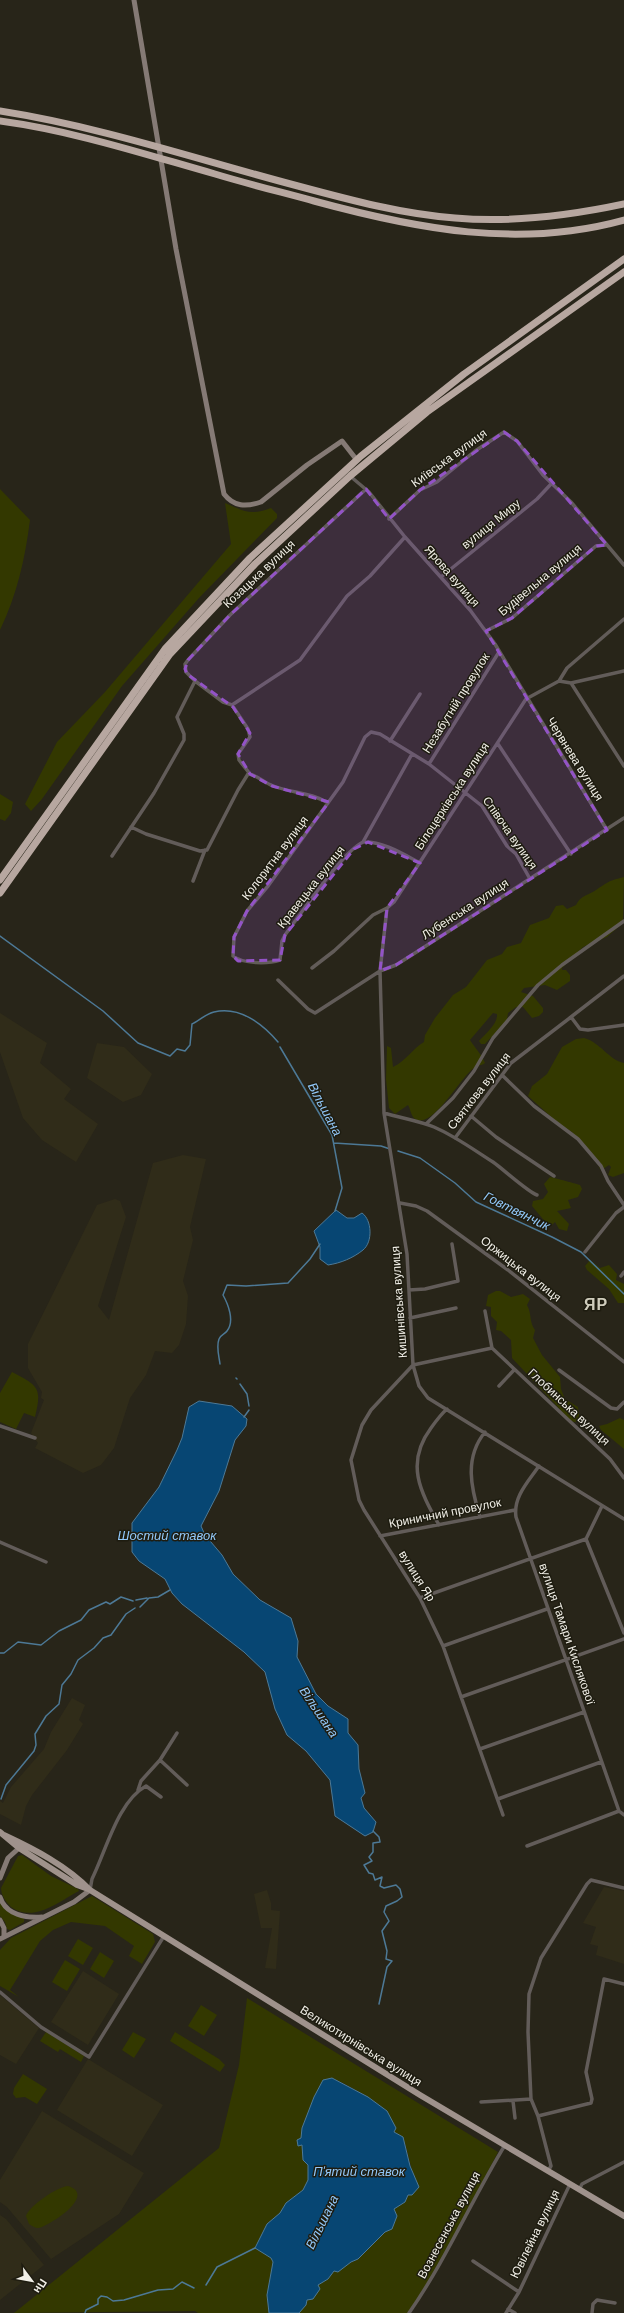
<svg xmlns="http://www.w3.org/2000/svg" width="624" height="2313" viewBox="0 0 624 2313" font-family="'DM Sans',sans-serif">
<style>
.built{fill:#302c19}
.green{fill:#333800}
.water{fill:#074673;stroke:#4d7996}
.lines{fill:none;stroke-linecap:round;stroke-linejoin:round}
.stream{stroke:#4d7996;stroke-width:1.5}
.street{stroke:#625c59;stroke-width:3.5}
.secondary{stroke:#857a75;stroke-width:5}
.primary{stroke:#9f928c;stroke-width:6}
.highway{stroke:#b7a7a0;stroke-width:7}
.marked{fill:#9353c7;fill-opacity:0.2;stroke:#9353c7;stroke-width:3;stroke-dasharray:8 5;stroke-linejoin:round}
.labels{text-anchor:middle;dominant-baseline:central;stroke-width:3;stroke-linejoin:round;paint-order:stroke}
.street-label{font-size:12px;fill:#f1efe7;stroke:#1e1c10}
.water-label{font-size:13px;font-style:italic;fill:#92c8f9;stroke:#1e1c10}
.district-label{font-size:16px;font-weight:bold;letter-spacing:1px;fill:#cfccbc;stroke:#1e1c10}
</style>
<rect width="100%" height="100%" fill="#282519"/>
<path class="built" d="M 0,1013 L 47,1043 L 40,1063 L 71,1089 L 64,1099 L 98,1124 L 76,1162 L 42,1140 L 23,1118 L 0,1052 Z
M 97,1043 L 124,1047 L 152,1074 L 141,1095 L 123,1102 L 87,1078 Z
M 183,1155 L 206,1159 L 190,1227 L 193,1240 L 183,1281 L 188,1296 L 186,1324 L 179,1345 L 172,1353 L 155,1351 L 146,1375 L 130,1398 L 114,1448 L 101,1465 L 83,1473 L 35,1448 L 38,1443 L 31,1433 L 44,1400 L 41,1398 L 42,1392 L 28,1368 L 28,1344 L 97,1205 L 115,1199 L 120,1201 L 126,1217 L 98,1306 L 109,1320 L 153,1163 Z
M 72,1698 L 85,1705 L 79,1720 L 83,1724 L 67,1750 L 32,1795 L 26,1806 L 21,1825 L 0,1814 L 0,1801 L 3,1803 L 11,1787 L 44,1749 L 51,1732 Z
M 604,1887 L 624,1891 L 624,1964 L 596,1955 L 598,1946 L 590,1944 L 596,1927 L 583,1923 Z
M 267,1890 L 271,1903 L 271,1910 L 280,1911 L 276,1969 L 265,1968 L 272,1928 L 261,1928 L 254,1894 Z
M 83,1971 L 119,1994 L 88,2045 L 51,2022 Z
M 0,1995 L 39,2028 L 16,2064 L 0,2055 Z
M 88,2059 L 163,2105 L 132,2156 L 57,2110 Z
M 42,2111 L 144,2173 L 119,2214 L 51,2259 L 7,2207 L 0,2202 L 0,2180 Z
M 0,2215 L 6,2219 L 44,2265 L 0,2300 Z"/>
<path class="green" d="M 0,489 L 30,520 C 25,559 17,595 0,630 Z
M 225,503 C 244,511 250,516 271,508 L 277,514 L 277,518 L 199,598 L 122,686 L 42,799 L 31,811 L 25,804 L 57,742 L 105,692 L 231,544 Z
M 0,794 L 13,802 L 11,813 L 5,821 L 0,819 Z
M 624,877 L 623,923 L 607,937 L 583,947 L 562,968 L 562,970 L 566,970 L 570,975 L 570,981 L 557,990 L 545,985 L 524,988 L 521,992 L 533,996 L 543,1008 L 543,1012 L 539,1016 L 532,1018 L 523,1007 L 516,1007 L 508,1013 L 507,1020 L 485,1044 L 481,1044 L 479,1041 C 485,1034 498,1024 497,1014 L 493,1013 L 470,1040 C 475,1048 482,1055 485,1063 C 481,1066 478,1065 474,1068 C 461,1076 435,1126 417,1120 C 411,1118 411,1110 408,1105 L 395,1114 L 389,1108 L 386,1079 L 387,1046 L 391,1048 L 393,1067 C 406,1061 412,1049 424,1042 L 425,1035 L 435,1018 L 453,995 L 466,987 L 487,960 L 502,954 L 507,947 L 521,943 L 530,925 L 549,918 L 556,906 L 563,905 L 567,909 L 576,905 C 581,895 587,896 596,890 C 608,882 608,881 624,877 Z
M 584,1038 C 600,1042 609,1060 624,1063 L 624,1173 L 613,1177 L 608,1175 L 611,1167 L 609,1165 L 603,1169 L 600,1169 L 597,1161 L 572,1132 L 557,1122 L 528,1096 L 532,1086 L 547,1074 L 562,1047 L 576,1039 Z
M 550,1177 C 554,1178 578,1184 580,1185 L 582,1189 L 578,1197 L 568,1200 L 571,1208 L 557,1211 L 569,1224 L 567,1231 L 559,1229 L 555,1222 L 551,1226 L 547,1224 L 532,1206 L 533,1201 L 543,1199 L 548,1192 L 544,1184 Z
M 590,1260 L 600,1268 L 609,1265 L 617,1274 L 616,1280 L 624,1284 L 624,1303 L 618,1303 L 609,1289 L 587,1270 L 585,1266 Z
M 496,1291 L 500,1291 L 511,1297 L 523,1294 L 530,1299 L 527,1305 C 532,1314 529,1322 535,1330 L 533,1338 L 542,1355 L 560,1377 L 561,1389 L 565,1399 L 578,1407 L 580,1421 L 574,1422 L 570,1420 L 512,1358 L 511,1340 L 501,1331 L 496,1330 L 497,1322 L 491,1316 L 491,1307 L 486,1306 L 488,1295 Z
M 12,1372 C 39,1386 42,1388 35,1417 L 24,1413 L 16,1429 L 0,1422 L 0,1393 Z
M 620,1418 L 624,1420 L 624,1449 L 601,1430 L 599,1426 L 607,1424 Z
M 22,1855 L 51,1876 L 78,1889 L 79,1891 C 58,1902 34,1923 11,1907 C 6,1902 1,1895 1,1888 L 18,1856 Z
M 92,1896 L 153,1934 L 155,1942 L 142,1964 L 129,1956 L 134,1946 L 105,1926 L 71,1922 L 53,1930 L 40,1941 L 10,1990 L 19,1997 L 0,1986 L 0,1950 L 11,1938 Z
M 0,1902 L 6,1910 L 24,1918 L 24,1922 L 10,1930 L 7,1929 L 5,1922 L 0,1916 Z
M 78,1939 L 93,1948 L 83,1965 L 68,1956 Z
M 100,1952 L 114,1961 L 104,1978 L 90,1969 Z
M 65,1960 L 80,1969 L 67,1991 L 52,1982 Z
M 247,1998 L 498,2152 L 452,2241 L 409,2313 L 299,2313 L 318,2285 L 328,2279 L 334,2271 L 358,2259 L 376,2241 L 385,2231 L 394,2209 L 405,2202 L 415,2182 L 405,2143 L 394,2132 L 387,2111 L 368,2097 L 345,2084 L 332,2078 L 323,2080 L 314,2097 L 302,2128 L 303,2159 L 308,2165 L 308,2180 L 303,2190 L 286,2203 L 280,2213 L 267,2224 L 255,2248 L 271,2258 L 273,2262 L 267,2295 L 269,2313 L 198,2313 L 195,2311 L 14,2313 L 219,2148 L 239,2065 Z
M 201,2005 L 217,2015 L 204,2036 L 188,2026 Z
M 46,2032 L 84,2056 L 81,2062 L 60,2049 L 58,2052 L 40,2041 Z
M 133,2032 L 146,2039 L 134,2058 L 122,2050 Z
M 175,2032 L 219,2059 L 225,2065 L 220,2072 L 170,2041 Z
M 23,2074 L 47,2089 L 37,2104 L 25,2097 L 16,2098 L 13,2094 L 14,2088 Z
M 68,2186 C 98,2195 48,2227 38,2228 C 35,2228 32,2226 29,2224 L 26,2216 C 28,2207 58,2186 68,2186 Z"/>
<path class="water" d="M 336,1210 L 347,1218 L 354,1218 L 362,1213 C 372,1220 373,1242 363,1250 C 353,1258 341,1263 328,1265 L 320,1259 L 320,1247 L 314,1231 Z
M 199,1401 L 232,1406 L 247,1419 L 246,1426 L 235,1440 L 219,1491 L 201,1526 L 205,1535 L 222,1555 L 233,1574 L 260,1600 L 291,1618 L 298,1641 L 297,1657 L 316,1694 L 328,1706 L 348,1719 L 348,1733 L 358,1745 L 359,1769 L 365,1793 L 361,1798 L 364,1808 L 376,1822 L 373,1832 L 365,1836 L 335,1816 L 330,1780 L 306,1751 L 287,1735 L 275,1709 L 265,1672 L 244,1652 L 182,1604 L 172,1593 L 165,1579 L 139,1561 L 132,1552 L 132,1523 L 159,1487 L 177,1450 L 182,1438 L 189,1407 Z
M 332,2078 L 368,2097 L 387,2111 L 396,2128 L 394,2132 L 403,2137 L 410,2166 L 419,2187 L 412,2195 L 408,2195 L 405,2202 L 394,2209 L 397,2216 L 392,2229 L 385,2232 L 358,2259 L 351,2262 L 338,2272 L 334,2271 L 328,2279 L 318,2285 L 320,2289 L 313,2299 L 307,2300 L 306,2305 L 299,2313 L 269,2313 L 267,2295 L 273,2262 L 271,2258 L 255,2248 L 267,2224 L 280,2213 L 286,2203 L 303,2190 L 308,2180 L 308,2165 L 303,2160 L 302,2145 L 298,2146 L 297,2140 L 301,2138 L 302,2128 L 314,2097 L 323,2080 Z"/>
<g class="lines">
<path class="stream" d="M 0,936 L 103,1011 L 138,1043 L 170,1056 L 177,1049 L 185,1051 L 190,1045 L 192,1024 C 198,1021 206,1014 214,1012 C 239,1006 262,1023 278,1042
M 280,1047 L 332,1135 L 342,1188 L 335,1211
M 334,1143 L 381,1146 L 390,1149
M 398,1151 L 420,1158 L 455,1183 L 476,1202 L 552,1237 L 581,1252 L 624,1294
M 220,1364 C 219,1356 216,1347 219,1339 C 220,1335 225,1334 227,1331 C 235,1321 228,1304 223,1295 L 227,1285 L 246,1286 L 288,1283 L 310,1259 L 320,1244
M 236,1378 L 237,1379
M 240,1384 L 247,1394 L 249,1406
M 244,1417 L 249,1410
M 136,1600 L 147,1598
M 140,1607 L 149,1598 L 158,1597 L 170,1590
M 0,1653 L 4,1653 L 18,1642 L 41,1645 L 59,1631 L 81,1620 L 89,1610 L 106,1602 L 110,1604 L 121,1597 L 133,1601
M 1,1799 L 6,1785 L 34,1751 L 36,1745 L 35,1734 L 46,1716 L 59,1704 L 62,1685 L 71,1674 L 78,1660 L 94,1648 L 103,1638 L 111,1635 L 126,1614 L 135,1608
M 373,1831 L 379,1837 L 380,1842 L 373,1843 L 373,1852 L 369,1857 L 372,1861 L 364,1865 L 369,1873 L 373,1874 L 375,1880 L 382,1877 L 380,1886 L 384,1888 L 396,1885 L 400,1889 L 402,1897 L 397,1901 L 386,1906 L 384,1912 L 389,1921 L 382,1931 L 387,1951 L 386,1959 L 392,1961 L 387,1967 L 379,2004
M 206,2285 L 217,2267 L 255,2248
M 85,2313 L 86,2310 L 98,2304 L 98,2299 L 101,2296 L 107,2297 L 113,2301 L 124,2300 L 158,2290 L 173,2289 L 182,2282 L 194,2288"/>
<path class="street" d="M 350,476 L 369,492 L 405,537 L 470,610 L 495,644 L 607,830
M 389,519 L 420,490 L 437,482 L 475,451 L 504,432 L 517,441 L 543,475 L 571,502 L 624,565
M 441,577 L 537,499 L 552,483
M 486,631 L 512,618 L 596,546 L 605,545
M 195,681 L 223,702 L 232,705 L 248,729 L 250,737 L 238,754 L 239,760 L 250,774
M 559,681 L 567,668 L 624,619
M 571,683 L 624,766
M 232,705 L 300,660 L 347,596 L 370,576 L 405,537
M 390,741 L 420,694
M 498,744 L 571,854
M 412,754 L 363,842 C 342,852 301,914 285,935 L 282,941 L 280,960 C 268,964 243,964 233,956 L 234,937 L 247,911 L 268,886 L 343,782 L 365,737 L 371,732 L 380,734 L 429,764 L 482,806 L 507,846 L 516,854 L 530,879
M 429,764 L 499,652
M 131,827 L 146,834 L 200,851 L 207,850 L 238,790 L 248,774 C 256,774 263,782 271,785 C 289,793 311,792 328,803
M 363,842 C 382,841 403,854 420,863
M 112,856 L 154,793 L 184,740 L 184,734 L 177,717 L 195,681 L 186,672 L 185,664 L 188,660 L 230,615 L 366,489
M 193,881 L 205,850
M 387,908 L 380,971 L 384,1113 L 407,1254 L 413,1365 L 419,1386 L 428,1398 L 624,1519
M 312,968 L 334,951 L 373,915 L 387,908 L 394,902 L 526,699 L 559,681 L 571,683 L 624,671
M 278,980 L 308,1009 L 315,1013 L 380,971 L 396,965 L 415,953 L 624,818
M 571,1017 L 624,976
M 502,1075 L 534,1106 L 578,1139 L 601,1166 L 608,1181 L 624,1205
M 384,1113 C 401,1118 419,1121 434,1127 C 455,1136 474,1150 493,1162 C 503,1169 528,1192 537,1195
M 471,1116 L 496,1137 L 554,1176
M 426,1124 L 453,1098 L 474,1071 L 493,1038 L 538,985 L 562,965 L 624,921
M 455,1138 L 511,1063 L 571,1017 L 580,1029 L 588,1030 L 624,1025
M 400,1203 L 416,1206 L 427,1211 L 508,1270 L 624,1362
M 585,1252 L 616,1213 L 624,1207
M 621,1276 L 624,1272
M 409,1290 L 425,1289 L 458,1281 L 452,1244
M 485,1311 L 492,1348 L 610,1459 L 624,1478
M 410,1318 L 456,1308
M 492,1348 L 413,1365 L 371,1410 L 362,1425 L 351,1460 L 359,1500 L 364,1510 L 420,1598 L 443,1646 L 503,1815
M 559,1370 L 611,1408 L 617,1409 L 624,1402
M 499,1386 L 514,1370
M 0,1426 L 35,1438
M 539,1466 C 528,1482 513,1497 516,1517 L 619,1811 L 624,1815
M 602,1506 L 586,1539 L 624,1633
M 480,1517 C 471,1488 464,1458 485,1432
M 439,1525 C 420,1491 405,1463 431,1428 C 436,1421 441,1414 447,1409
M 380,1536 L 515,1510
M 0,1542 L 46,1562
M 420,1598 L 586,1539
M 443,1646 L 547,1609
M 461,1697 L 624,1639
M 480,1749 L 584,1712
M 160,1760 L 187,1785
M 138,1790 L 141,1781 L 160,1760 L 177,1733
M 498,1799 L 601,1762
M 527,1846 L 619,1811
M 90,1890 L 92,1879 C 106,1851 118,1801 146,1786 L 161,1797
M 0,1992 L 41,2027 L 89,2057 L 164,1936
M 513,2101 L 515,2118
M 481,2102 L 531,2099
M 538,2116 L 591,2103 L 592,2099 L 586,2072 L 604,1979 L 624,1984
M 548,2171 L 551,2166 L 538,2116 L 531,2099 L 528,2032 L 529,1994 L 541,1958 L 587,1884 L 591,1880 L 624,1888
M 579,2190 L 582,2184 L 624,2162
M 473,2261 L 519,2292
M 508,2309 L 515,2313
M 409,2313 C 446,2260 471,2201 505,2145
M 506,2313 L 519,2292 L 570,2184
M 592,2313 L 593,2304 L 597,2300 L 615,2303"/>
<path class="secondary" d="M 134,0 L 176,249 L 224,494 C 234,507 246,507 261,502 L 307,465 L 342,441 L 356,459
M 0,1878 L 8,1858 L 19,1848
M 0,1897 C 6,1915 26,1918 42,1917
M 0,1920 L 4,1928 L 4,1937
M 0,1939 L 74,1902 L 90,1890"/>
<path class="primary" d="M 0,1832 L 19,1848 L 77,1885 L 88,1889
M 4,1835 C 34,1849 67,1866 90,1890 L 420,2095 L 624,2216"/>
<path class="highway" d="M 0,111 C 102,127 199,160 298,186 C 350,200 402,214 455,218 C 512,223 568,216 624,204
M 0,121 C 74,131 144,154 215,174 C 248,184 281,192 314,201 C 417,229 519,249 624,220
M 0,880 L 165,649 L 250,558 L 361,456 L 464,374 L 624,259
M 0,893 L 170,654 L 255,564 L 350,476 L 427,412 L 624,272"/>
</g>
<path class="marked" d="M 504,432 L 517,441 L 607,545 L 596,546 L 512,618 L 486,631 L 607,830 L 396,965 L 380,971 L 387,908 L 420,863 L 368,842 L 354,849 L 285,935 L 280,960 L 238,961 L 233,956 L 234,937 L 247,911 L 329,802 L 272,786 L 250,774 L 238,754 L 250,733 L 233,707 L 187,674 L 185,669 L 188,660 L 230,615 L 366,489 L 389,519 L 420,490 Z"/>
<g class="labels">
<g class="street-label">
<text transform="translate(449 458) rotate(-36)">Київська вулиця</text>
<text transform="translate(491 524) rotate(-39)">вулиця Миру</text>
<text transform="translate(259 574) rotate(-43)">Козацька вулиця</text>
<text transform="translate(452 576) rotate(49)">Ярова вулиця</text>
<text transform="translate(540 580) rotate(-40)">Будівельна вулиця</text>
<text transform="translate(456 703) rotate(-58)">Незабутній провулок</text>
<text transform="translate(575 759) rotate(58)">Червнева вулиця</text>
<text transform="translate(452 796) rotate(-57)">Білоцерківська вулиця</text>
<text transform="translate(510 833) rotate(55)">Співоча вулиця</text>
<text transform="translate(275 858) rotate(-53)">Колоритна вулиця</text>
<text transform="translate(311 887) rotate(-52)">Кравецька вулиця</text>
<text transform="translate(465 909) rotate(-33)">Лубенська вулиця</text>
<text transform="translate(479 1091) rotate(-52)">Святкова вулиця</text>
<text transform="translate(521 1269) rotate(38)">Оржицька вулиця</text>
<text transform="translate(399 1302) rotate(-94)">Кишинівська вулиця</text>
<text transform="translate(569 1407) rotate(43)">Глобинська вулиця</text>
<text transform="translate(445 1513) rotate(-11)">Криничний провулок</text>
<text transform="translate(417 1576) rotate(58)">вулиця Яр</text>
<text transform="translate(567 1634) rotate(71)">вулиця Тамари Кислякової</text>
<text transform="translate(361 2046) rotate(32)">Великотирнівська вулиця</text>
<text transform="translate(449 2225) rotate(-62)">Вознесенська вулиця</text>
<text transform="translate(535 2234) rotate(-64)">Ювілейна вулиця</text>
</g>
<g class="water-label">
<text transform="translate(325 1109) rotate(62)">Вільшана</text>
<text transform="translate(517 1211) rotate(26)">Говтвянчик</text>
<text x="167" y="1535">Шостий ставок</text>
<text transform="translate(319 1712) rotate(56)">Вільшана</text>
<text x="359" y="2171">П'ятий ставок</text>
<text transform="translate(322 2222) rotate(-64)">Вільшана</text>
</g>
<g class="district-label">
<text x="596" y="1304">ЯР</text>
</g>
</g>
<g transform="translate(32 2281) rotate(122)" stroke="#1e1c10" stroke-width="3" paint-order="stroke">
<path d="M0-3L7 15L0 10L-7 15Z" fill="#f1efe7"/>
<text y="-6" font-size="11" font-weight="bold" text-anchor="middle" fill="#f1efe7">Пн</text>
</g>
</svg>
